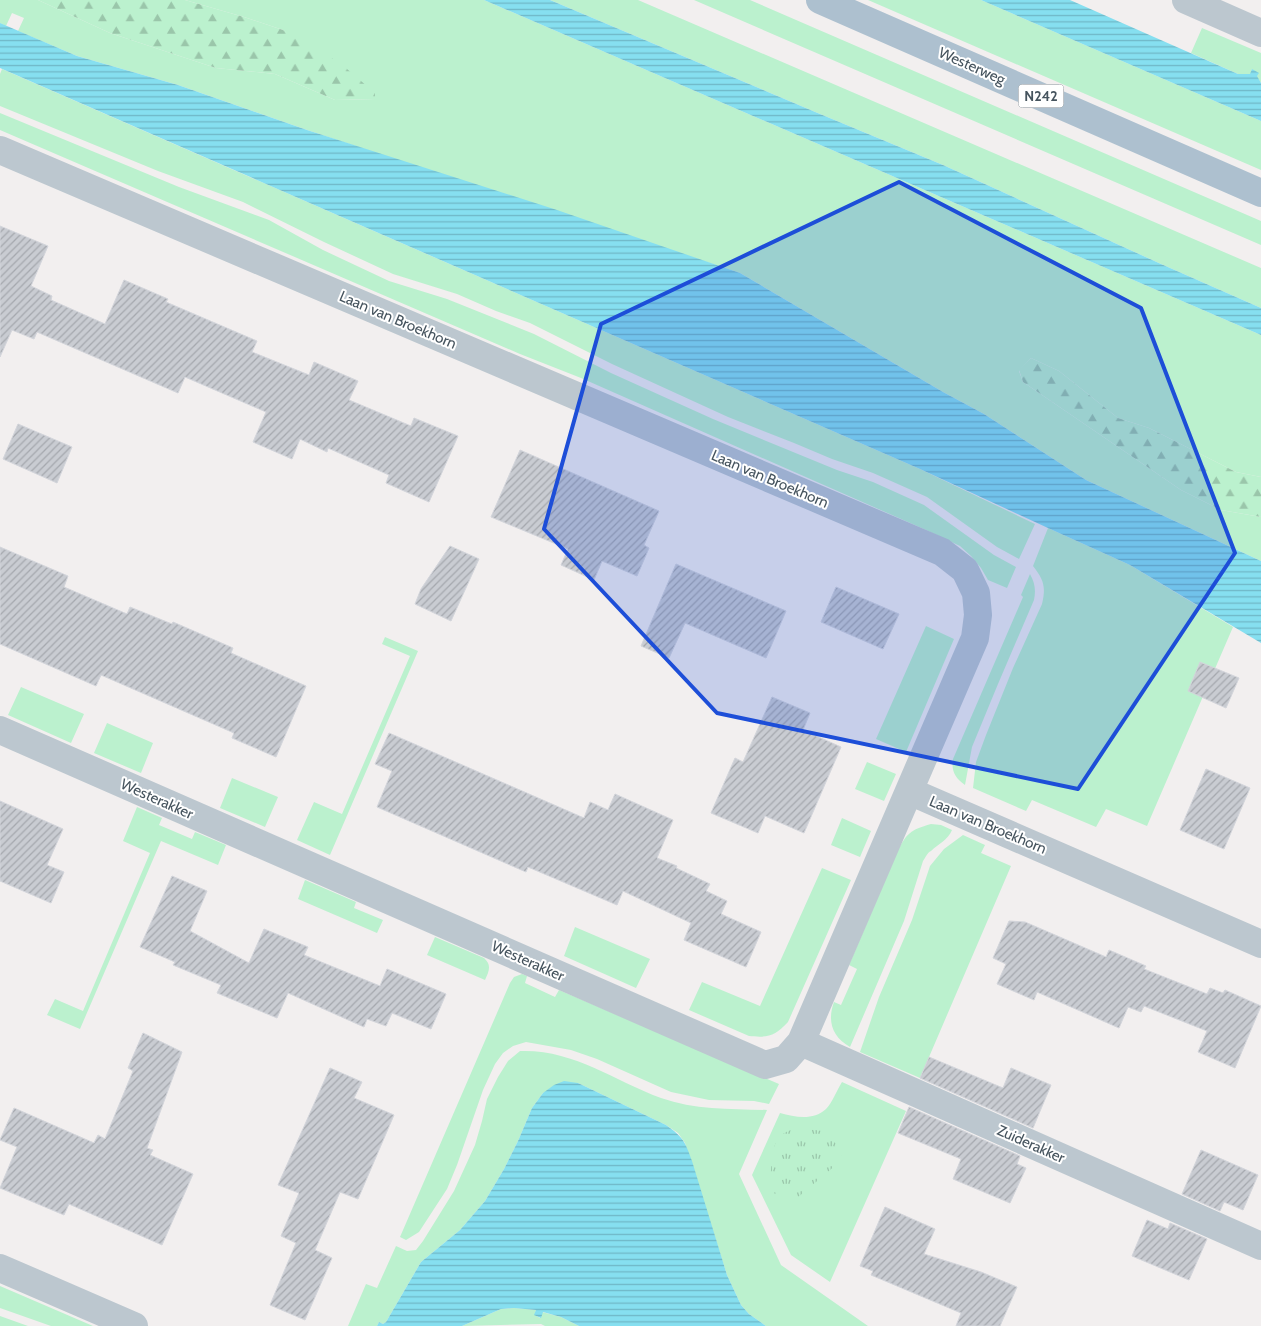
<svg xmlns="http://www.w3.org/2000/svg" width="1261" height="1326" viewBox="0 0 1261 1326" font-family="Cabin,sans-serif">
<style>
.grass{fill:#bbf1ce}
.forest{fill:url(#forest-firs)}
.park{fill:url(#park-tufts)}
.water{fill:url(#water-rules)}
.building{fill:url(#building-hatch);stroke:#d3d5db}
.lines{fill:none;stroke-linecap:round;stroke-linejoin:round}
.street{stroke:#bcc7cf;stroke-width:28}
.primary{stroke:#adc0cf;stroke-width:28}
.marked{fill:#1d4ed8;fill-opacity:0.2;stroke:#1d4ed8;stroke-width:4;stroke-linejoin:round}
.labels{text-anchor:middle;dominant-baseline:central;stroke-width:4;stroke-linejoin:round;paint-order:stroke}
.shield{fill:#fff;stroke:#7e878e;stroke-width:1}
.shield-label{font-size:14px;font-weight:bold;fill:#46545e}
.street-label{font-size:15px;fill:#46545e;stroke:#fff}
</style>
<defs>
<pattern id="forest-firs" width="22" height="20" patternUnits="userSpaceOnUse" patternTransform="scale(1.25)"><rect width="22" height="20" fill="#bbf1ce"/><path d="M5 1l3.5 6h-7zM16 11l3.5 6h-7z" fill="#9ac6aa"/></pattern>
<pattern id="park-tufts" width="24" height="20" patternUnits="userSpaceOnUse" patternTransform="scale(1.25)"><rect width="24" height="20" fill="#bbf1ce"/><path d="M3 7l-1-3M5 7V3M7 7l1-3M15 17l-1-3M17 17v-4M19 17l1-3" fill="none" stroke="#9ac6aa"/></pattern>
<pattern id="water-rules" width="6" height="5" patternUnits="userSpaceOnUse" patternTransform="scale(1.25)"><rect width="6" height="5" fill="#86dff0"/><path d="M0 2.5h6" fill="none" stroke="#6fb7c6"/></pattern>
<pattern id="building-hatch" width="6" height="6" patternUnits="userSpaceOnUse" patternTransform="scale(1.25)"><rect width="6" height="6" fill="#c9ccd2"/><path d="M-1 1l2-2M0 6l6-6M5 7l2-2" fill="none" stroke="#a5a8ae"/></pattern>
</defs>
<rect width="100%" height="100%" fill="#f2efef"/>
<path class="grass" d="M 0,0 L 38,0 L 110,33 L 216,68 L 275,74 L 335,100 L 375,99 L 283,30 L 244,17 L 185,0 L 484,0 L 1261,335 L 1261,477 L 1236,472 L 1149,428 L 1118,418 L 1059,371 L 1031,358 L 1019,371 L 1023,382 L 1181,490 L 1221,510 L 1261,517 L 1261,561 L 1086,480 L 984,414 L 943,392 L 740,273 L 307,130 L 178,85 L 77,56 L 18,31 L 24,18 L 12,13 L 6,26 L 0,23 Z
M 550,0 L 638,0 L 1261,268 L 1261,308 L 1161,264 L 943,165 L 820,114 Z
M 694,0 L 750,0 L 1261,221 L 1261,245 Z
M 868,0 L 981,0 L 1261,121 L 1261,170 Z
M 1202,28 L 1261,53 L 1261,83 L 1252,69 L 1251,74 L 1238,74 L 1191,53 Z
M 2,69 L 920,469 L 1035,524 L 1019,559 L 997,547 L 927,497 L 873,473 L 832,459 L 794,443 L 728,417 L 612,364 L 530,323 L 496,311 L 457,294 L 393,274 L 324,242 L 243,202 L 158,171 L 0,106 L 0,74 Z
M 0,113 L 179,187 L 269,220 L 323,250 L 389,281 L 447,299 L 534,334 L 611,373 L 713,419 L 837,470 L 873,482 L 924,505 L 994,555 L 1016,567 L 1007,588 L 988,580 L 981,568 L 971,556 L 960,546 L 926,530 L 581,378 L 520,354 L 0,130 Z
M 1048,528 L 1130,565 L 1233,627 L 1147,826 L 1106,809 L 1096,827 L 1032,800 L 1026,811 L 973,788 L 976,762 L 986,735 L 1013,668 L 1042,604 C 1046,587 1044,580 1033,566 Z
M 1030,574 C 1035,583 1036,590 1034,600 L 998,684 L 972,747 L 965,785 C 955,778 951,771 953,759 L 1023,597 L 1021,595 Z
M 926,626 L 954,639 L 906,752 L 876,739 Z
M 385,637 L 418,651 L 330,855 L 297,840 L 314,802 L 342,814 L 410,656 L 382,644 Z
M 21,687 L 84,714 L 71,743 L 8,715 Z
M 107,723 L 153,743 L 141,773 L 94,753 Z
M 867,762 L 896,774 L 884,801 L 855,789 Z
M 232,778 L 278,797 L 265,827 L 220,808 Z
M 137,807 L 162,818 L 159,825 L 192,839 L 195,832 L 226,845 L 218,865 L 161,841 L 80,1029 L 47,1015 L 55,999 L 83,1011 L 150,853 L 123,841 Z
M 842,818 L 871,831 L 860,857 L 831,845 Z
M 931,824 L 941,825 L 952,830 C 948,840 938,844 931,851 C 927,853 926,857 923,861 L 904,921 L 850,1047 C 832,1037 827,1021 834,1002 L 841,1005 L 857,969 L 849,965 L 897,852 C 907,833 910,830 931,824 Z
M 963,835 L 985,845 L 981,853 L 1011,866 L 920,1078 L 860,1052 L 879,997 L 912,920 L 930,866 L 944,849 Z
M 822,868 L 851,880 L 788,1022 C 775,1036 768,1038 749,1036 L 689,1010 L 702,982 L 760,1006 Z
M 305,880 L 356,902 L 354,908 L 383,920 L 377,933 L 298,899 Z
M 575,927 L 650,959 L 636,988 L 564,956 Z
M 435,937 L 484,958 C 492,965 489,971 485,980 L 427,955 Z
M 522,974 L 527,976 L 525,983 L 555,997 L 559,990 L 779,1084 L 769,1104 L 754,1101 L 709,1100 L 671,1092 L 597,1059 L 571,1050 L 526,1042 L 513,1046 L 503,1053 L 495,1064 L 483,1090 L 457,1165 L 447,1189 L 419,1232 L 406,1240 L 400,1237 L 510,983 L 514,977 Z
M 520,1051 C 573,1049 613,1080 661,1098 C 695,1110 731,1109 767,1110 L 739,1174 L 781,1265 L 868,1326 L 766,1326 L 749,1314 L 741,1305 L 727,1275 L 685,1143 L 678,1133 L 666,1125 L 578,1083 L 543,1093 L 532,1108 L 518,1141 L 504,1169 L 485,1201 L 460,1230 L 421,1262 L 386,1322 L 383,1324 L 379,1322 L 377,1326 L 348,1326 L 366,1284 L 377,1288 L 396,1246 L 407,1251 L 416,1250 L 423,1241 L 454,1191 L 475,1145 L 482,1121 L 487,1099 L 498,1077 L 508,1061 Z
M 842,1082 L 906,1111 L 830,1282 L 791,1255 L 752,1175 L 780,1113 C 795,1117 813,1121 826,1109 C 832,1103 837,1090 842,1082 Z
M 0,1286 L 93,1326 L 51,1326 L 0,1308 Z
M 514,1308 L 536,1310 L 535,1315 L 540,1318 L 542,1312 L 561,1317 L 579,1326 L 545,1326 L 541,1324 L 462,1326 L 501,1309 Z
M 0,1316 L 28,1326 L 0,1326 Z"/>
<path class="forest" d="M 38,0 L 185,0 L 244,17 L 283,30 L 340,63 L 375,93 L 375,99 L 335,100 L 275,74 L 216,68 L 110,33 Z
M 1031,358 L 1059,371 L 1118,418 L 1149,428 L 1236,472 L 1261,477 L 1261,517 L 1221,510 L 1181,490 L 1023,382 L 1019,370 Z"/>
<path class="park" d="M 801,1128 L 822,1131 L 832,1139 L 841,1150 L 842,1159 L 829,1171 L 797,1198 L 788,1200 L 783,1200 L 774,1193 L 771,1188 L 770,1183 C 773,1157 768,1131 801,1128 Z"/>
<path class="water" d="M 484,0 L 550,0 L 820,114 L 943,165 L 1161,264 L 1261,308 L 1261,335 Z
M 981,0 L 1070,0 L 1238,74 L 1250,74 L 1252,69 L 1259,73 L 1257,76 L 1261,83 L 1261,121 Z
M 0,23 L 77,56 L 178,85 L 307,130 L 557,210 L 740,273 L 943,392 L 984,414 L 1086,480 L 1261,561 L 1261,643 L 1130,565 L 1048,528 L 920,469 L 0,68 Z
M 564,1081 L 578,1083 L 666,1125 C 683,1137 685,1141 692,1161 L 727,1275 L 741,1305 L 749,1314 L 766,1326 L 579,1326 L 561,1317 L 543,1312 L 541,1318 L 534,1315 L 536,1310 L 514,1308 L 501,1309 L 462,1326 L 377,1326 L 379,1322 L 383,1324 L 386,1322 L 421,1262 L 460,1230 L 485,1201 L 504,1169 L 518,1141 L 532,1108 L 543,1093 L 554,1085 Z"/>
<path class="building" d="M 0,226 L 48,246 L 31,286 L 52,296 L 51,300 L 105,324 L 124,280 L 168,299 L 166,302 L 257,341 L 252,352 L 309,375 L 314,362 L 358,381 L 349,400 L 411,426 L 414,418 L 458,436 L 429,502 L 386,483 L 389,475 L 328,448 L 327,452 L 300,439 L 292,459 L 253,442 L 266,412 L 185,377 L 178,393 L 37,332 L 34,339 L 12,330 L 0,357 Z
M 18,424 L 72,447 L 57,483 L 3,459 Z
M 520,450 L 659,511 L 644,545 L 649,548 L 637,576 L 602,561 L 594,580 L 561,565 L 568,549 L 491,517 Z
M 450,546 L 479,559 L 451,621 L 415,604 L 421,589 Z
M 0,547 L 68,576 L 64,587 L 127,614 L 130,607 L 172,624 L 173,622 L 233,648 L 231,653 L 306,686 L 276,757 L 232,738 L 234,733 L 101,675 L 96,686 L 0,644 Z
M 676,564 L 786,611 L 766,658 L 685,623 L 669,658 L 641,646 Z
M 836,587 L 899,614 L 883,649 L 821,622 Z
M 1200,662 L 1239,678 L 1226,708 L 1188,691 Z
M 772,697 L 810,713 L 803,730 L 841,747 L 804,833 L 765,816 L 758,833 L 711,813 L 735,758 L 743,762 Z
M 389,733 L 584,818 L 590,802 L 608,810 L 615,794 L 673,820 L 657,858 L 677,866 L 676,868 L 710,884 L 706,891 L 727,901 L 721,914 L 761,932 L 746,967 L 684,940 L 691,923 L 623,891 L 617,905 L 528,867 L 526,872 L 377,807 L 392,771 L 375,764 Z
M 1206,769 L 1250,788 L 1224,849 L 1180,830 Z
M 0,801 L 63,829 L 47,865 L 64,872 L 51,903 L 0,881 Z
M 172,876 L 207,891 L 190,931 L 249,963 L 264,929 L 308,947 L 304,955 L 380,986 L 387,969 L 446,994 L 431,1029 L 392,1013 L 386,1026 L 367,1019 L 364,1027 L 288,993 L 277,1018 L 217,993 L 221,985 L 173,965 L 175,962 L 140,947 Z
M 1009,921 L 1025,922 L 1106,957 L 1109,950 L 1146,966 L 1144,969 L 1207,994 L 1210,988 L 1223,993 L 1225,990 L 1261,1006 L 1235,1068 L 1198,1052 L 1207,1031 L 1144,1006 L 1141,1012 L 1128,1007 L 1119,1028 L 1037,992 L 1034,1000 L 997,984 L 1006,964 L 993,958 Z
M 143,1033 L 182,1052 L 147,1148 L 153,1150 L 150,1155 L 193,1174 L 162,1245 L 69,1204 L 64,1215 L 0,1188 L 17,1147 L 0,1140 L 14,1108 L 94,1143 L 98,1135 L 105,1139 L 133,1071 L 128,1068 Z
M 929,1057 L 1003,1088 L 1011,1068 L 1051,1085 L 1033,1128 L 920,1078 Z
M 330,1068 L 362,1082 L 354,1098 L 394,1115 L 358,1199 L 340,1192 L 315,1250 L 332,1258 L 305,1320 L 270,1305 L 296,1243 L 281,1236 L 299,1193 L 278,1185 Z
M 909,1107 L 1020,1156 L 1017,1164 L 1026,1168 L 1010,1203 L 953,1179 L 961,1159 L 898,1133 Z
M 1201,1150 L 1258,1175 L 1243,1210 L 1224,1202 L 1220,1211 L 1182,1194 Z
M 885,1207 L 935,1229 L 924,1254 L 981,1272 L 1017,1287 L 1000,1326 L 956,1326 L 961,1313 L 871,1275 L 873,1271 L 860,1266 Z
M 1147,1220 L 1168,1229 L 1170,1223 L 1207,1239 L 1189,1280 L 1132,1256 Z"/>
<g class="lines">
<path class="street" d="M 1186,0 L 1261,33
M 0,150 L 942,552 L 965,570 L 976,593 L 978,615 L 975,638 L 909,791 L 1261,944
M 0,730 L 765,1065 L 786,1059 L 801,1042 L 909,791
M 801,1042 L 1261,1246
M 0,1268 L 134,1326"/>
<path class="primary" d="M 820,0 L 1261,193"/>
</g>
<path class="marked" d="M 899,182 L 1141,308 L 1235,553 L 1078,789 L 717,713 L 544,529 L 601,324 Z"/>
<g class="labels">
<rect class="shield" x="1018.5" y="84.5" width="45" height="23" rx="4"/>
<g class="shield-label">
<text x="1041" y="96">N242</text>
</g>
<g class="street-label">
<text transform="translate(972 66) rotate(24)">Westerweg</text>
<text transform="translate(398 320) rotate(23)">Laan van Broekhorn</text>
<text transform="translate(770 479) rotate(23)">Laan van Broekhorn</text>
<text transform="translate(157 799) rotate(24)">Westerakker</text>
<text transform="translate(988 825) rotate(23)">Laan van Broekhorn</text>
<text transform="translate(528 961) rotate(24)">Westerakker</text>
<text transform="translate(1031 1144) rotate(24)">Zuiderakker</text>
</g>
</g>
</svg>
